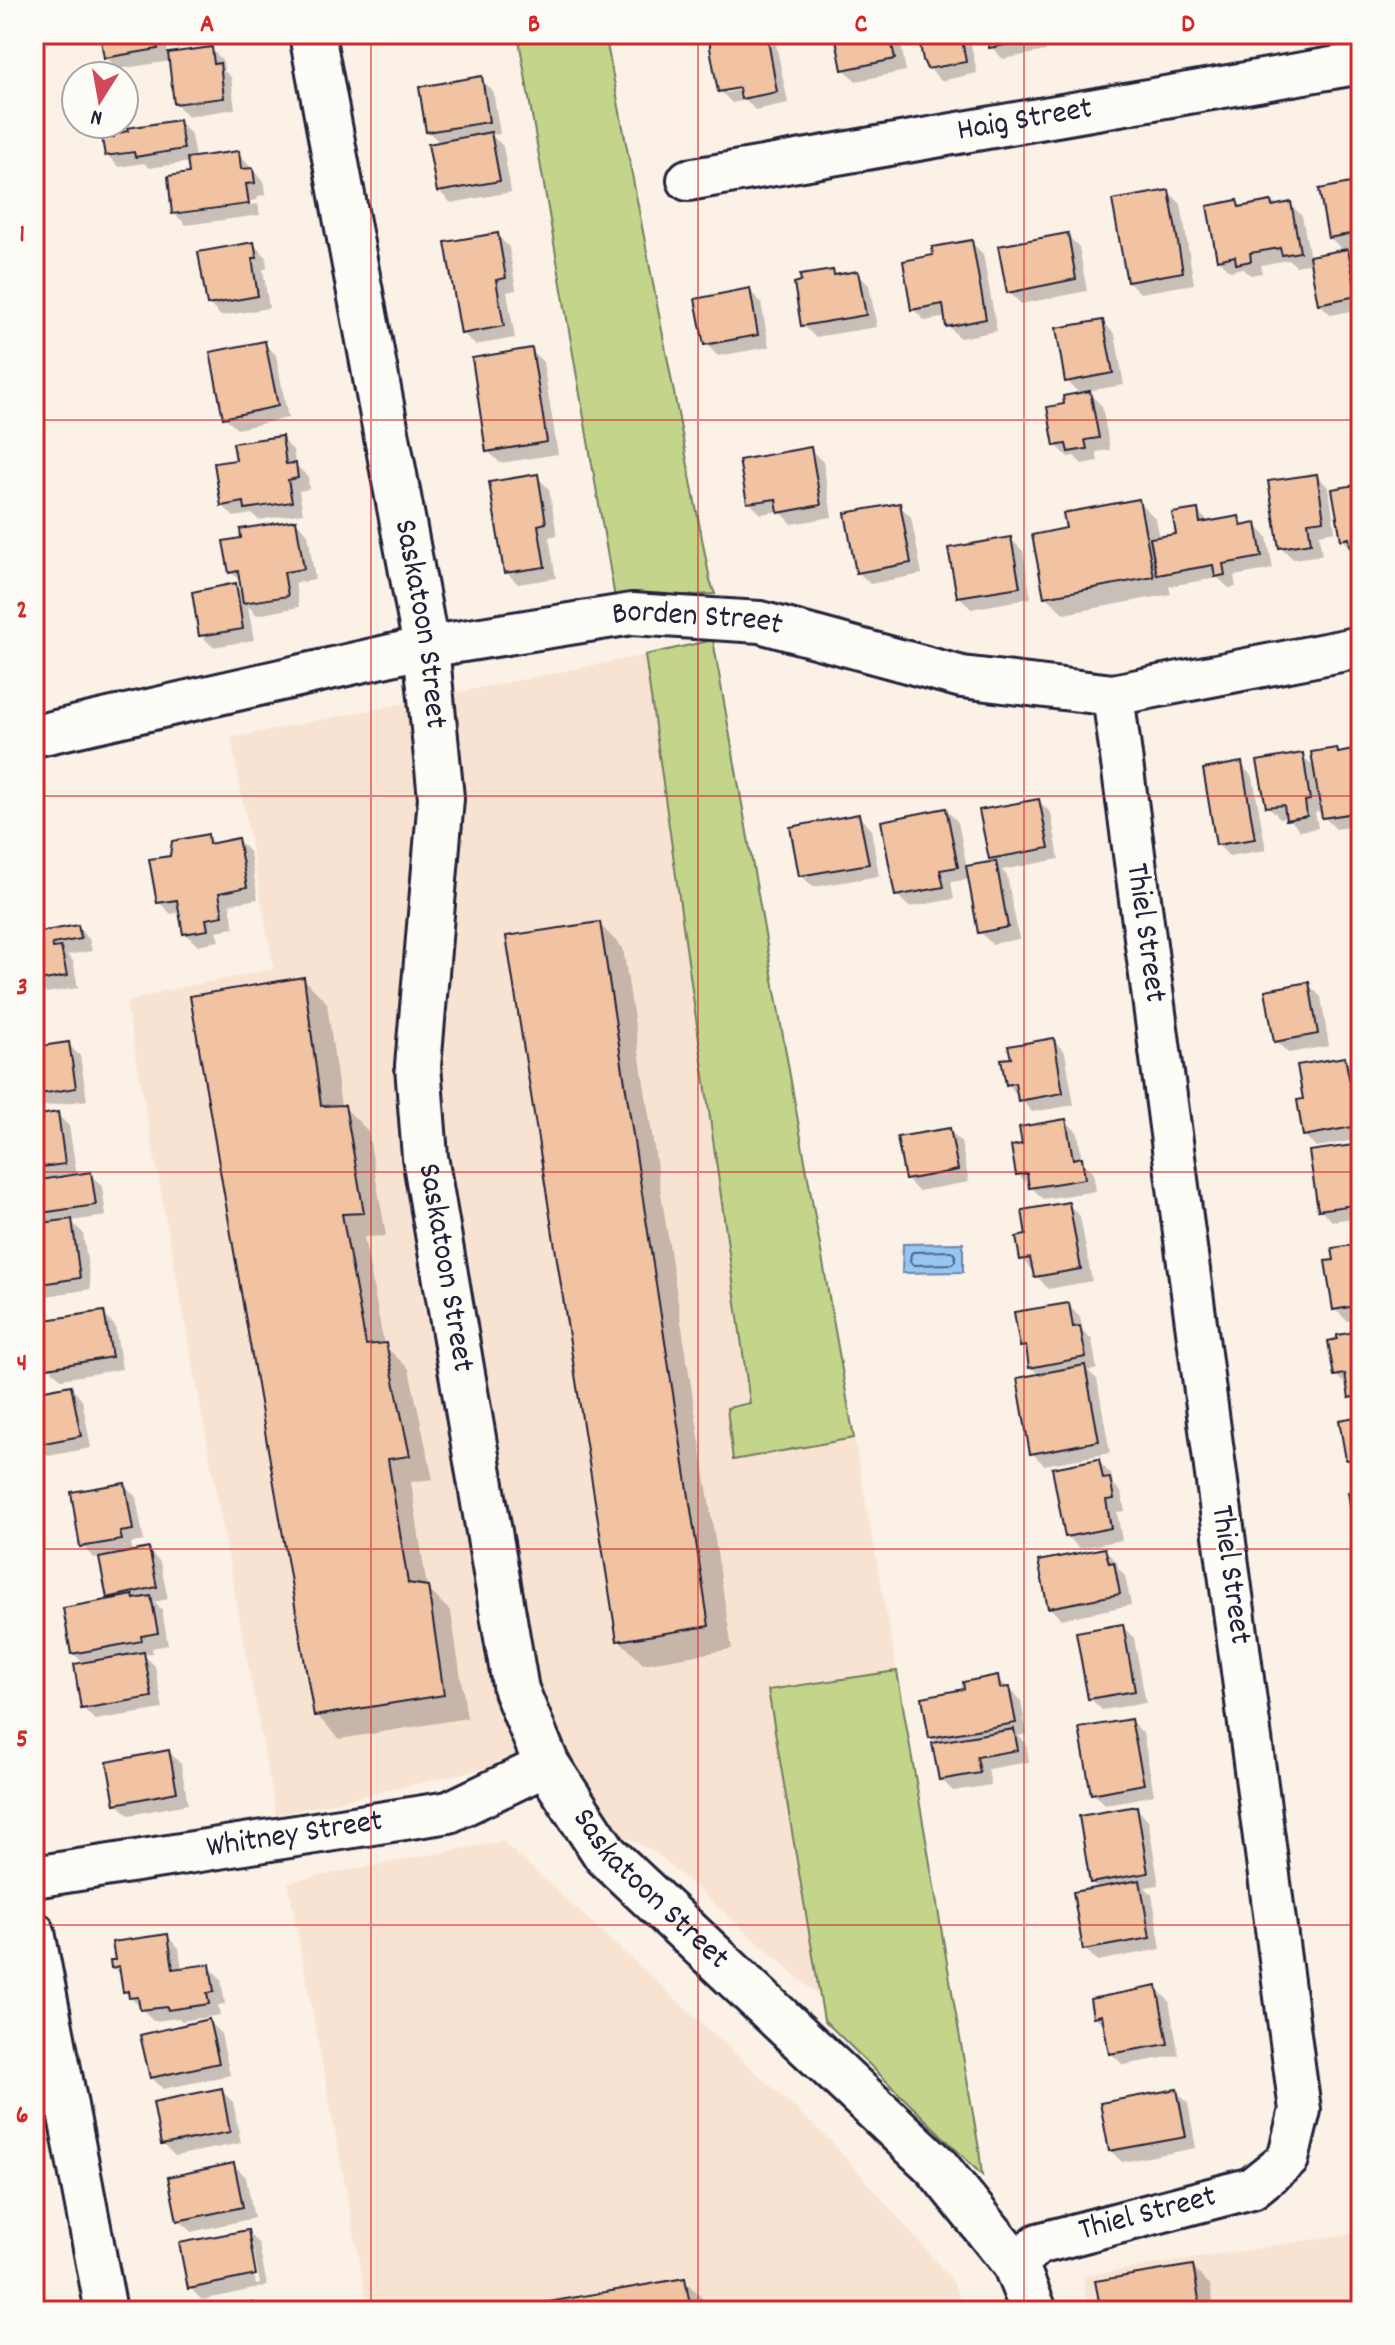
<svg xmlns="http://www.w3.org/2000/svg" width="1395" height="2345" viewBox="0 0 1395 2345" font-family="Dekko,sans-serif">
<style>
.built{fill:#f8e3d2}
.green{fill:#c2d58a;stroke:#727c62;stroke-width:2}
.water{fill:#96c6f2;stroke:#6884a9;stroke-width:2}
.shadow{fill:#0003;fill-rule:evenodd}
.lines{fill:none;stroke-linecap:round;stroke-linejoin:round}
.shore{stroke:#506484;stroke-width:2}
.building{fill:#f2c3a2;stroke:#22223b;stroke-width:2}
.street-casing{stroke:#22223b;stroke-width:46}
.secondary-casing{stroke:#22223b;stroke-width:50}
.street{stroke:#fdfcf7;stroke-width:40}
.secondary{stroke:#fdfcf7;stroke-width:44}
.grid{fill:none;stroke:#d62828;stroke-width:2;stroke-opacity:0.55}
.labels{text-anchor:middle;dominant-baseline:central;stroke-width:6;stroke-linejoin:round;paint-order:stroke}
.street-label{font-size:32px;fill:#22223b;stroke:#fdfcf7}
.neatline{fill:none;stroke:#d62828;stroke-width:3}
.grid-label{font-size:26px;text-anchor:middle;font-weight:bold;fill:#d62828}
</style>
<rect width="100%" height="100%" fill="#fbf1e6"/>
<filter id="ink" filterUnits="userSpaceOnUse"><feTurbulence type="fractalNoise" baseFrequency=".0125" numOctaves="2"/><feDisplacementMap in="SourceGraphic" scale="16" xChannelSelector="R" yChannelSelector="G"/><feConvolveMatrix kernelMatrix="1 2 1 2 8 2 1 2 1" color-interpolation-filters="sRGB"/></filter>
<g filter="url(#ink)">
<path class="built" d="M 645,655 L 751,1404 L 727,1408 L 734,1460 L 854,1438 L 897,1671 L 768,1690 L 820,1997 L 655,1852 L 487,1768 L 276,1815 L 126,1003 L 164,991 L 274,969 L 231,738 Z
M 502,1841 L 832,2142 L 952,2280 L 965,2311 L 369,2311 L 288,1882 Z
M 1361,2232 L 1361,2311 L 1088,2311 L 1083,2276 Z"/>
<path class="green" d="M 518,34 L 605,34 L 710,580 L 715,594 L 615,598 Z
M 713,640 L 854,1438 L 733,1460 L 727,1408 L 750,1403 L 645,655 Z
M 897,1671 L 979,2149 L 982,2175 L 824,2020 L 820,1997 L 768,1690 Z"/>
<path class="water" d="M 963,1243 L 963,1272 L 902,1273 L 903,1244 Z"/>
<path class="shadow" d="M 102,34 L 165,34 L 168,54 L 211,49 L 223,61 L 224,71 L 231,77 L 235,109 L 188,116 L 176,104 L 171,61 L 118,69 L 106,57 Z
M 717,34 L 774,34 L 788,103 L 755,110 L 746,100 L 732,103 L 720,91 ZM 748,84 L 749,88 L 726,93 L 726,88 Z
M 837,34 L 899,34 L 906,71 L 856,81 L 844,69 Z
M 920,34 L 969,34 L 977,73 L 941,81 L 929,68 Z
M 988,34 L 1043,34 L 1046,51 L 1003,59 L 991,47 Z
M 1057,34 L 1116,34 L 1118,42 L 1069,49 Z
M 1125,34 L 1177,34 L 1132,41 Z
M 481,79 L 493,91 L 500,134 L 491,135 L 503,146 L 511,192 L 451,203 L 439,191 L 441,144 L 428,131 Z
M 179,122 L 191,134 L 195,159 L 238,153 L 264,183 L 266,195 L 257,196 L 258,200 L 182,210 L 182,214 L 258,204 L 260,215 L 186,225 L 174,213 L 191,174 L 190,162 L 149,168 L 144,163 L 119,167 L 107,155 Z
M 1361,183 L 1361,246 L 1345,249 L 1360,264 L 1361,309 L 1331,315 L 1319,303 L 1312,263 L 1296,266 L 1289,260 L 1261,265 L 1262,273 L 1250,275 L 1243,268 L 1230,271 L 1218,259 L 1236,202 L 1242,208 L 1270,203 L 1275,207 L 1290,204 L 1302,216 L 1310,258 L 1344,252 L 1330,237 Z
M 1169,192 L 1181,204 L 1194,284 L 1140,293 L 1128,281 Z
M 497,235 L 509,247 L 516,290 L 507,292 L 515,338 L 475,345 L 463,333 Z
M 1067,235 L 1079,247 L 1087,291 L 1021,304 L 1009,292 Z
M 971,242 L 983,254 L 997,331 L 960,338 L 948,326 L 947,317 L 925,321 L 913,309 L 935,257 Z
M 254,245 L 266,257 L 267,269 L 263,269 L 269,308 L 221,316 L 209,304 Z
M 832,272 L 837,277 L 857,273 L 869,285 L 877,327 L 815,337 L 803,325 Z
M 749,290 L 761,302 L 769,347 L 718,356 L 706,344 Z
M 1103,322 L 1115,334 L 1124,385 L 1087,391 L 1102,406 L 1110,450 L 1096,452 L 1098,461 L 1082,464 L 1074,456 L 1068,457 L 1056,445 L 1067,405 L 1081,395 L 1067,381 Z
M 264,343 L 276,355 L 288,418 L 237,429 L 225,417 Z
M 531,350 L 543,362 L 558,454 L 500,463 L 488,451 Z
M 281,438 L 293,450 L 295,464 L 308,477 L 309,489 L 299,491 L 303,513 L 259,520 L 252,514 L 234,517 L 222,505 L 238,461 Z
M 811,450 L 823,462 L 832,517 L 792,524 L 780,511 L 761,514 L 749,502 Z
M 1317,476 L 1329,488 L 1335,531 L 1319,534 L 1322,555 L 1293,559 L 1281,547 Z
M 537,477 L 549,489 L 557,535 L 549,537 L 556,578 L 518,584 L 506,572 Z
M 1361,486 L 1361,561 L 1343,539 Z
M 1138,501 L 1156,519 L 1160,538 L 1178,535 L 1197,511 L 1210,523 L 1238,519 L 1246,527 L 1255,525 L 1267,537 L 1273,569 L 1234,576 L 1236,587 L 1229,588 L 1218,578 L 1169,586 L 1171,594 L 1064,614 L 1046,596 L 1069,530 Z
M 899,505 L 911,517 L 922,574 L 870,584 L 858,572 Z
M 296,522 L 308,534 L 315,580 L 295,583 L 299,607 L 257,615 L 248,606 L 254,640 L 213,647 L 201,635 L 235,586 L 243,594 L 241,582 L 231,572 L 244,539 Z
M 1011,539 L 1023,551 L 1031,598 L 971,609 L 959,596 Z
M 1336,750 L 1341,754 L 1352,752 L 1361,761 L 1361,825 L 1336,829 L 1324,817 L 1323,811 L 1315,812 L 1318,828 L 1300,831 L 1288,817 L 1280,818 L 1268,806 L 1302,755 L 1316,769 Z
M 1241,765 L 1253,777 L 1266,850 L 1229,856 L 1217,844 Z
M 1039,801 L 1051,813 L 1059,859 L 1002,870 L 1007,876 L 1019,939 L 992,944 L 980,932 L 971,879 L 951,882 L 954,899 L 909,907 L 897,895 L 946,810 L 958,822 L 967,868 L 996,863 L 990,858 Z
M 859,816 L 871,829 L 879,876 L 813,887 L 801,875 Z
M 207,836 L 215,845 L 238,840 L 250,853 L 258,899 L 230,904 L 234,928 L 216,931 L 219,941 L 197,945 L 185,933 L 182,912 L 171,914 L 159,902 L 172,858 Z
M 34,910 L 37,913 L 41,933 L 77,927 L 89,939 L 92,951 L 67,955 L 73,961 L 78,988 L 46,993 L 34,981 Z
M 599,924 L 623,948 L 732,1649 L 643,1664 L 619,1640 Z
M 304,979 L 327,1003 L 341,1107 L 344,1107 L 368,1131 L 386,1236 L 364,1237 L 384,1345 L 409,1369 L 433,1479 L 411,1482 L 427,1588 L 451,1612 L 467,1718 L 340,1739 L 316,1715 Z
M 1309,985 L 1321,997 L 1329,1046 L 1288,1053 L 1276,1041 Z
M 1053,1040 L 1065,1052 L 1074,1105 L 1032,1112 L 1008,1084 L 1013,1059 Z
M 68,1044 L 80,1056 L 87,1100 L 34,1108 L 34,1049 Z
M 1345,1059 L 1357,1071 L 1361,1094 L 1361,1139 L 1316,1147 L 1304,1135 L 1305,1101 Z
M 57,1114 L 69,1126 L 77,1176 L 90,1174 L 102,1186 L 106,1216 L 71,1221 L 83,1233 L 91,1289 L 34,1298 L 34,1227 L 41,1226 L 34,1218 L 34,1118 Z
M 1066,1121 L 1078,1133 L 1082,1161 L 1093,1172 L 1096,1191 L 1043,1199 L 1018,1174 L 1024,1146 Z
M 949,1130 L 961,1142 L 969,1182 L 918,1191 L 906,1179 Z
M 1361,1146 L 1361,1217 L 1332,1221 L 1320,1209 Z
M 1068,1204 L 1080,1216 L 1092,1281 L 1048,1289 L 1022,1259 Z
M 1361,1246 L 1361,1319 L 1347,1321 L 1335,1309 L 1337,1261 Z
M 1068,1305 L 1080,1317 L 1083,1331 L 1092,1340 L 1097,1369 L 1088,1371 L 1097,1379 L 1110,1453 L 1044,1465 L 1032,1453 L 1040,1376 L 1031,1367 L 1029,1353 L 1022,1346 Z
M 103,1314 L 115,1326 L 122,1369 L 61,1379 L 49,1367 Z
M 1361,1333 L 1361,1407 L 1350,1397 L 1348,1387 L 1336,1375 Z
M 70,1387 L 82,1399 L 91,1448 L 48,1456 L 42,1450 L 38,1450 L 34,1447 L 34,1394 Z
M 1361,1418 L 1361,1482 L 1359,1471 L 1348,1460 Z
M 1099,1462 L 1111,1474 L 1113,1484 L 1121,1492 L 1125,1511 L 1117,1512 L 1122,1540 L 1079,1548 L 1067,1536 Z
M 124,1485 L 136,1497 L 144,1541 L 131,1543 L 133,1554 L 148,1550 L 160,1562 L 168,1599 L 154,1602 L 162,1610 L 168,1645 L 152,1648 L 153,1653 L 143,1654 L 155,1666 L 163,1709 L 95,1720 L 83,1708 L 84,1664 L 73,1653 L 113,1601 L 108,1597 L 101,1557 L 94,1558 L 82,1546 Z
M 1105,1550 L 1117,1562 L 1118,1568 L 1125,1576 L 1131,1605 L 1061,1619 L 1049,1607 Z
M 1122,1626 L 1134,1638 L 1146,1703 L 1102,1710 L 1090,1698 Z
M 997,1678 L 1021,1701 L 1027,1734 L 1018,1736 L 1026,1743 L 1029,1762 L 988,1769 L 991,1785 L 953,1791 L 941,1779 L 938,1744 L 931,1737 Z
M 1131,1721 L 1143,1733 L 1154,1795 L 1105,1805 L 1093,1793 Z
M 169,1752 L 181,1764 L 188,1804 L 129,1815 L 117,1803 Z
M 1136,1808 L 1148,1820 L 1159,1885 L 1145,1887 L 1152,1894 L 1161,1949 L 1097,1961 L 1085,1949 L 1099,1889 L 1091,1882 Z
M 167,1936 L 179,1948 L 182,1970 L 209,1966 L 221,1979 L 225,2004 L 218,2005 L 220,2015 L 181,2021 L 179,2018 L 154,2021 L 124,1991 L 122,1976 L 113,1967 Z
M 1157,1989 L 1169,2001 L 1179,2055 L 1123,2065 L 1111,2053 L 1107,2028 L 1095,2016 Z
M 209,2022 L 221,2034 L 230,2075 L 163,2089 L 151,2077 Z
M 221,2090 L 233,2102 L 241,2143 L 175,2156 L 163,2144 Z
M 1176,2091 L 1188,2103 L 1196,2148 L 1122,2162 L 1110,2150 Z
M 234,2165 L 246,2177 L 254,2218 L 191,2232 L 179,2220 Z
M 247,2232 L 259,2244 L 267,2286 L 202,2300 L 190,2288 ZM 248,2243 L 252,2243 L 260,2284 L 256,2285 Z
M 1192,2267 L 1210,2285 L 1215,2311 L 1103,2311 Z
M 34,2270 L 43,2279 L 46,2299 L 34,2302 Z
M 685,2281 L 703,2299 L 705,2311 L 510,2311 Z"/>
<g class="lines">
<path class="shore" d="M 951,1251 L 955,1255 L 955,1261 L 952,1264 L 914,1265 L 910,1262 L 911,1254 L 913,1252 Z"/>
</g>
<path class="building" d="M 100,34 L 156,34 L 158,49 L 104,58 Z
M 715,34 L 767,34 L 777,92 L 741,99 L 739,88 L 718,92 L 710,48 L 710,39 L 716,38 Z
M 835,34 L 890,34 L 895,59 L 842,70 Z
M 918,34 L 961,34 L 966,62 L 927,69 L 923,60 Z
M 986,34 L 1034,34 L 1035,39 L 989,48 Z
M 212,47 L 214,64 L 220,63 L 224,98 L 174,104 L 168,53 Z
M 482,76 L 489,122 L 426,132 L 419,87 Z
M 179,120 L 184,149 L 135,157 L 134,152 L 105,156 L 102,139 L 114,137 L 114,134 L 128,131 L 127,128 Z
M 491,132 L 500,181 L 437,192 L 428,144 Z
M 239,151 L 241,169 L 253,168 L 255,183 L 246,184 L 249,204 L 172,214 L 168,176 L 189,173 L 187,158 Z
M 1361,181 L 1361,232 L 1328,238 L 1319,189 Z
M 1169,190 L 1183,272 L 1127,282 L 1112,200 Z
M 1237,200 L 1239,207 L 1271,201 L 1272,206 L 1291,202 L 1300,252 L 1282,255 L 1280,248 L 1250,253 L 1251,261 L 1236,264 L 1235,256 L 1217,260 L 1207,206 Z
M 498,233 L 506,278 L 496,280 L 504,326 L 461,334 L 445,242 Z
M 1068,233 L 1076,279 L 1007,293 L 998,246 Z
M 972,240 L 986,319 L 946,327 L 943,304 L 911,310 L 903,261 L 933,255 L 932,247 Z
M 254,242 L 257,258 L 252,258 L 258,296 L 207,305 L 198,252 Z
M 1348,249 L 1357,296 L 1318,304 L 1309,256 Z
M 833,270 L 834,275 L 858,271 L 866,315 L 801,326 L 794,283 L 801,281 L 800,275 Z
M 750,288 L 758,335 L 704,345 L 695,299 Z
M 1103,320 L 1113,373 L 1065,382 L 1056,328 Z
M 265,341 L 278,406 L 223,418 L 210,352 Z
M 532,348 L 547,442 L 486,452 L 472,358 Z
M 1090,391 L 1099,438 L 1085,440 L 1087,449 L 1068,452 L 1066,444 L 1054,446 L 1047,407 L 1064,404 L 1063,396 Z
M 282,436 L 286,464 L 296,463 L 298,478 L 288,480 L 292,502 L 245,509 L 244,502 L 221,506 L 214,463 L 236,460 L 233,443 Z
M 811,447 L 821,505 L 778,513 L 776,499 L 747,503 L 739,460 Z
M 538,474 L 546,523 L 538,525 L 545,567 L 504,573 L 489,482 Z
M 1317,474 L 1324,520 L 1308,522 L 1311,543 L 1279,548 L 1268,481 Z
M 1361,484 L 1361,553 L 1352,554 L 1349,538 L 1341,540 L 1332,489 Z
M 1139,499 L 1154,577 L 1044,597 L 1032,535 L 1066,528 L 1063,513 Z
M 900,503 L 911,563 L 856,573 L 845,513 Z
M 1198,509 L 1200,523 L 1239,516 L 1241,526 L 1256,523 L 1262,557 L 1223,564 L 1225,575 L 1215,577 L 1213,565 L 1157,575 L 1150,538 L 1176,534 L 1172,513 Z
M 296,520 L 304,569 L 284,572 L 288,596 L 243,603 L 238,571 L 229,573 L 223,541 L 241,538 L 240,529 Z
M 1011,537 L 1020,587 L 957,597 L 948,548 Z
M 236,583 L 243,629 L 199,636 L 192,592 Z
M 1337,748 L 1338,753 L 1353,750 L 1361,795 L 1361,812 L 1322,818 L 1311,752 Z
M 1303,753 L 1310,800 L 1305,801 L 1307,816 L 1286,820 L 1284,805 L 1266,807 L 1257,761 Z
M 1242,762 L 1255,839 L 1216,845 L 1203,769 Z
M 1039,799 L 1049,848 L 989,859 L 979,810 Z
M 946,808 L 958,867 L 940,870 L 944,887 L 895,896 L 881,821 Z
M 859,814 L 869,864 L 799,876 L 790,827 Z
M 208,834 L 209,844 L 238,838 L 247,887 L 219,893 L 223,916 L 206,919 L 208,930 L 183,934 L 177,900 L 157,903 L 149,859 L 170,856 L 172,841 Z
M 996,861 L 1008,927 L 978,933 L 966,866 Z
M 600,922 L 709,1626 L 617,1641 L 506,936 Z
M 78,925 L 81,939 L 52,944 L 53,948 L 61,947 L 67,976 L 34,982 L 34,933 Z
M 304,977 L 321,1106 L 345,1105 L 364,1213 L 342,1214 L 366,1345 L 386,1343 L 410,1456 L 388,1459 L 408,1583 L 428,1586 L 444,1695 L 314,1716 L 190,996 Z
M 1309,982 L 1318,1034 L 1274,1042 L 1265,990 Z
M 1054,1038 L 1063,1093 L 1018,1101 L 1015,1083 L 1006,1085 L 1001,1059 L 1011,1058 L 1008,1046 Z
M 69,1042 L 76,1088 L 34,1095 L 34,1047 Z
M 1345,1057 L 1352,1093 L 1361,1092 L 1361,1119 L 1357,1119 L 1358,1126 L 1303,1136 L 1297,1100 L 1303,1099 L 1297,1065 Z
M 58,1112 L 65,1164 L 34,1168 L 34,1116 Z
M 1066,1119 L 1073,1159 L 1082,1157 L 1085,1179 L 1029,1188 L 1027,1173 L 1016,1175 L 1011,1146 L 1022,1144 L 1019,1127 Z
M 950,1128 L 958,1170 L 905,1180 L 897,1137 Z
M 1361,1144 L 1361,1204 L 1318,1210 L 1309,1151 Z
M 91,1172 L 96,1205 L 34,1214 L 34,1181 Z
M 1069,1202 L 1081,1269 L 1034,1277 L 1030,1258 L 1020,1260 L 1016,1237 L 1026,1235 L 1022,1210 Z
M 72,1219 L 80,1278 L 34,1285 L 34,1224 Z
M 1361,1244 L 1361,1305 L 1333,1310 L 1325,1261 L 1334,1260 L 1332,1248 Z
M 1069,1303 L 1073,1327 L 1080,1326 L 1086,1357 L 1029,1368 L 1026,1346 L 1020,1347 L 1014,1312 Z
M 104,1311 L 112,1357 L 47,1368 L 39,1321 Z
M 1361,1331 L 1361,1395 L 1349,1398 L 1345,1374 L 1334,1376 L 1328,1341 L 1337,1339 L 1337,1335 Z
M 1085,1365 L 1099,1441 L 1030,1454 L 1017,1378 Z
M 71,1385 L 81,1436 L 34,1445 L 34,1392 Z
M 1361,1416 L 1361,1482 L 1359,1482 L 1355,1459 L 1346,1460 L 1339,1420 Z
M 1099,1459 L 1103,1479 L 1110,1478 L 1114,1499 L 1106,1500 L 1111,1528 L 1065,1537 L 1052,1468 Z
M 125,1483 L 133,1530 L 120,1532 L 122,1540 L 80,1547 L 71,1492 Z
M 1361,1490 L 1361,1528 L 1354,1529 L 1348,1492 Z
M 149,1548 L 157,1587 L 107,1598 L 99,1558 Z
M 1105,1548 L 1109,1563 L 1114,1562 L 1120,1594 L 1048,1608 L 1038,1561 Z
M 133,1595 L 134,1599 L 151,1596 L 158,1633 L 141,1636 L 142,1641 L 71,1654 L 63,1608 Z
M 1361,1604 L 1361,1624 L 1355,1625 L 1352,1605 Z
M 1123,1624 L 1135,1691 L 1088,1699 L 1076,1632 Z
M 144,1652 L 152,1697 L 81,1709 L 74,1664 Z
M 998,1675 L 1000,1688 L 1009,1687 L 1016,1723 L 929,1738 L 922,1697 L 964,1689 L 963,1682 Z
M 1131,1719 L 1144,1784 L 1091,1794 L 1079,1728 Z
M 1014,1729 L 1018,1750 L 977,1757 L 980,1773 L 939,1780 L 932,1743 Z
M 169,1750 L 177,1792 L 115,1804 L 107,1762 Z
M 1137,1806 L 1148,1873 L 1090,1883 L 1079,1816 Z
M 1140,1880 L 1150,1938 L 1083,1950 L 1073,1892 Z
M 168,1934 L 173,1969 L 210,1964 L 214,1992 L 207,1993 L 209,2004 L 168,2010 L 167,2007 L 140,2010 L 138,1997 L 129,1998 L 128,1991 L 123,1992 L 119,1966 L 111,1968 L 110,1960 L 115,1960 L 112,1942 Z
M 1157,1986 L 1168,2044 L 1109,2054 L 1102,2015 L 1093,2017 L 1090,1999 Z
M 209,2019 L 219,2063 L 150,2078 L 140,2035 Z
M 222,2088 L 230,2132 L 161,2145 L 153,2102 Z
M 1177,2089 L 1186,2137 L 1109,2151 L 1100,2103 Z
M 234,2163 L 243,2207 L 177,2221 L 168,2177 Z
M 248,2230 L 256,2275 L 188,2289 L 179,2243 Z
M 1193,2265 L 1201,2311 L 1101,2311 L 1095,2281 Z
M 685,2278 L 691,2311 L 498,2311 Z
M 254,2303 L 256,2311 L 214,2311 Z"/>
<g class="lines">
<g class="street-casing">
<g id="street">
<path id="s1" d="M 688,180 L 1361,63"/>
<path id="s2" d="M 34,736 L 426,647 L 632,614 L 760,622 L 962,677 L 1113,695 L 1361,647"/>
<path id="s3" d="M 34,1877 L 449,1812 L 547,1765"/>
<path d="M 34,1932 L 106,2311"/>
<path id="s4" d="M 1015,2264 L 1038,2244 L 1252,2188 L 1288,2159 L 1300,2110 L 1113,695"/>
</g>
</g>
<g class="secondary-casing">
<g id="secondary">
<path id="s5" d="M 312,34 L 426,647 L 441,798 L 418,1066 L 425,1157 L 516,1690 L 547,1765 L 606,1855 L 936,2166 L 1015,2264 L 1034,2311"/>
</g>
</g>
<use href="#street" class="street"/>
<use href="#secondary" class="secondary"/>
</g>
</g>
<path class="grid" d="M 371,34 L 371,2311M 698,34 L 698,2311M 1024,34 L 1024,2311M 34,420 L 1361,420M 34,796 L 1361,796M 34,1172 L 1361,1172M 34,1549 L 1361,1549M 34,1925 L 1361,1925"/>
<g class="labels">
<g class="street-label">
<text stroke="none"><textPath href="#s1" startOffset="342">Haig Street</textPath></text>
<text stroke="none"><textPath href="#s5" startOffset="600">Saskatoon Street</textPath></text>
<text stroke="none"><textPath href="#s2" startOffset="676">Borden Street</textPath></text>
<text transform="translate(1144 933) rotate(82)">Thiel Street</text>
<text stroke="none"><textPath href="#s5" startOffset="1248">Saskatoon Street</textPath></text>
<text transform="translate(1229 1575) rotate(82)">Thiel Street</text>
<text stroke="none"><textPath href="#s3" startOffset="264">Whitney Street</textPath></text>
<text stroke="none"><textPath href="#s5" startOffset="1920">Saskatoon Street</textPath></text>
<text stroke="none"><textPath href="#s4" startOffset="144">Thiel Street</textPath></text>
</g>
</g>
<rect width="1395" height="2345" fill="none" stroke="#fdfcf7" stroke-width="88"/>
<g transform="translate(100 100) rotate(191)"><circle r="38" fill="#fdfcf7" stroke="#a5a5ac" stroke-width="2"/>
<path d="M0-6L14 30L0 20L-14 30Z" fill="#d1495b"/>
<text y="-12" font-size="22" font-weight="bold" text-anchor="middle" fill="#22223b">N</text>
</g>
<rect x="44" y="44" width="1307" height="2257" class="neatline"/>
<g class="grid-label">
<text x="207" y="31">A</text>
<text x="534" y="31">B</text>
<text x="861" y="31">C</text>
<text x="1188" y="31">D</text>
<text x="22" y="241">1</text>
<text x="22" y="617">2</text>
<text x="22" y="994">3</text>
<text x="22" y="1370">4</text>
<text x="22" y="1746">5</text>
<text x="22" y="2122">6</text>
</g>
</svg>
